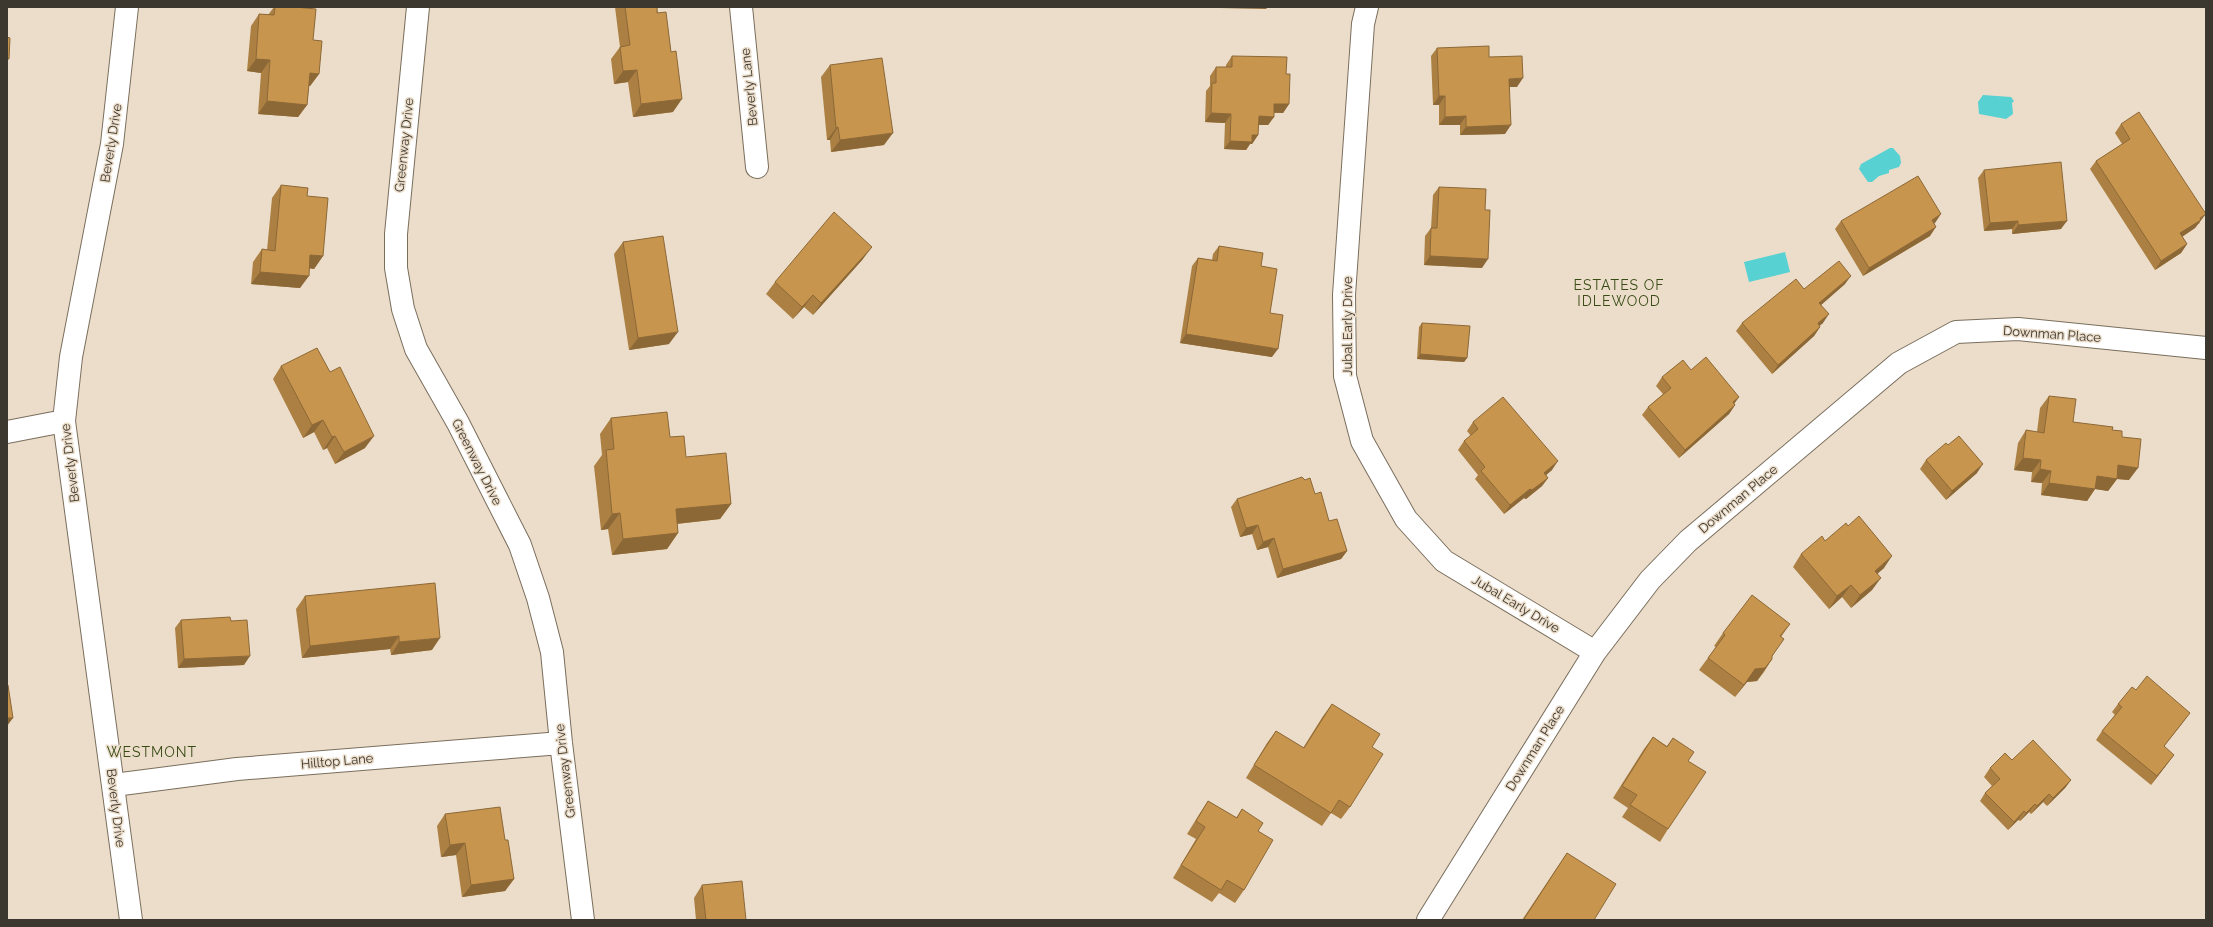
<svg xmlns="http://www.w3.org/2000/svg" width="2213" height="927" viewBox="0 0 2213 927" font-family="Raleway,sans-serif">
<style>
.water{fill:#57d1d2}
.lines{fill:none;stroke-linecap:round;stroke-linejoin:round}
.street-casing{stroke:#7a6e5d;stroke-width:24}
.street{stroke:#fff;stroke-width:22}
.wall{fill:#ac8043}
.shaded-wall{fill:#8c6837}
.building{fill:#c8954e;stroke:#8c6837}
.labels{text-anchor:middle;dominant-baseline:central;stroke-width:3;stroke-linejoin:round;paint-order:stroke}
.street-label{font-size:13px;fill:#3c372f;stroke:#ebddca}
.neighbourhood-label{font-size:14px;letter-spacing:1px;fill:#394b15;stroke:#ebddca}
</style>
<rect width="100%" height="100%" fill="#ebddca"/>
<path class="water" d="M 1983,95 L 2011,97 L 2014,101 L 2012,103 L 2013,114 L 2006,119 L 1979,114 L 1978,102 Z
M 1890,148 L 1893,148 L 1900,156 L 1901,163 L 1899,167 L 1889,170 L 1889,173 L 1879,176 L 1872,182 L 1868,182 L 1859,169 L 1861,164 Z
M 1785,252 L 1790,272 L 1749,282 L 1744,262 Z"/>
<g class="lines">
<g class="street-casing">
<path id="street" d="M 127,7 L 112,144 L 71,357 L 64,421 L 131,920
M 418,7 L 396,234 L 396,268 L 403,309 L 416,349 L 458,423 L 520,545 L 538,598 L 552,652 L 561,743 L 583,920
M 741,7 L 757,167
M 1367,7 L 1363,24 L 1344,295 L 1345,376 L 1362,441 L 1406,519 L 1444,561 L 1595,652
M 7,432 L 64,421
M 114,785 L 237,769 L 561,743
M 1428,920 L 1595,652 L 1650,580 L 1688,541 L 1899,363 L 1956,332 L 2018,329 L 2206,348"/>
</g>
<use href="#street" class="street"/>
</g>
<path class="wall" d="M 274,7 L 295,7 L 313,40 L 319,74 L 310,86 L 309,86 L 307,105 L 298,117 L 258,114 L 261,73 L 247,71 L 251,26 L 259,14 L 268,15 Z
M 615,7 L 657,7 L 673,112 L 633,117 L 628,82 L 614,84 L 611,59 L 620,47 Z
M 1437,48 L 1489,57 L 1517,87 L 1509,87 L 1505,134 L 1460,135 L 1460,125 L 1439,125 L 1439,105 L 1433,105 L 1431,56 Z
M 1232,56 L 1286,74 L 1289,104 L 1283,113 L 1274,113 L 1274,117 L 1268,125 L 1258,125 L 1258,135 L 1252,144 L 1250,144 L 1246,150 L 1224,149 L 1225,123 L 1205,122 L 1206,91 L 1210,86 L 1210,76 L 1216,67 L 1226,67 L 1226,65 Z
M 830,65 L 884,145 L 831,152 L 830,140 L 827,140 L 821,77 Z
M 2121,124 L 2200,223 L 2198,224 L 2195,228 L 2182,237 L 2187,244 L 2181,253 L 2155,270 L 2090,169 L 2096,161 L 2122,144 L 2115,133 Z
M 1984,170 L 2061,229 L 2012,234 L 2012,229 L 1984,231 L 1978,178 Z
M 281,185 L 307,196 L 323,256 L 314,269 L 309,268 L 300,288 L 251,284 L 253,262 L 262,249 L 267,250 L 272,198 Z
M 1439,187 L 1482,268 L 1424,265 L 1425,236 L 1431,228 L 1433,195 Z
M 1841,221 L 1935,223 L 1934,223 L 1930,236 L 1863,276 L 1835,229 Z
M 623,242 L 669,344 L 629,350 L 614,254 Z
M 1219,246 L 1261,266 L 1270,313 L 1272,357 L 1180,343 L 1192,266 L 1198,258 L 1212,260 L 1213,254 Z
M 863,259 L 813,315 L 804,307 L 793,319 L 766,294 L 775,282 Z
M 1845,284 L 1821,305 L 1823,323 L 1819,326 L 1820,327 L 1814,336 L 1772,374 L 1736,331 L 1742,323 L 1804,289 Z
M 1422,323 L 1467,358 L 1464,362 L 1417,359 L 1419,327 Z
M 281,366 L 365,448 L 335,464 L 327,448 L 323,450 L 314,432 L 303,438 L 273,379 Z
M 1691,370 L 1739,397 L 1734,404 L 1735,405 L 1729,414 L 1679,458 L 1642,415 L 1648,407 L 1663,394 L 1656,386 L 1662,377 Z
M 2049,396 L 2073,422 L 2112,430 L 2122,437 L 2129,480 L 2117,479 L 2108,491 L 2095,489 L 2087,501 L 2041,495 L 2042,483 L 2031,482 L 2032,472 L 2014,470 L 2018,443 L 2026,430 L 2037,432 L 2040,408 Z
M 611,418 L 670,437 L 686,457 L 731,504 L 720,519 L 677,524 L 678,533 L 667,549 L 612,555 L 608,529 L 601,530 L 594,466 L 602,455 L 600,434 Z
M 1473,422 L 1552,470 L 1546,475 L 1548,478 L 1542,486 L 1526,499 L 1524,498 L 1504,514 L 1475,479 L 1478,475 L 1458,450 L 1464,441 L 1471,436 L 1467,431 Z
M 1926,460 L 1977,473 L 1946,500 L 1920,469 Z
M 1315,494 L 1329,521 L 1347,551 L 1341,559 L 1277,578 L 1268,547 L 1257,550 L 1252,534 L 1240,537 L 1231,507 L 1237,499 Z
M 1825,541 L 1884,568 L 1878,573 L 1872,590 L 1851,608 L 1842,597 L 1829,609 L 1793,567 L 1801,554 Z
M 305,596 L 432,650 L 391,655 L 390,649 L 302,658 L 296,609 Z
M 181,620 L 231,621 L 244,665 L 178,668 L 175,628 Z
M 1790,624 L 1781,637 L 1772,657 L 1772,659 L 1764,672 L 1757,681 L 1747,682 L 1735,697 L 1699,670 L 1716,647 L 1714,646 L 1723,633 Z
M 2136,690 L 2184,721 L 2164,746 L 2168,763 L 2151,785 L 2096,740 L 2102,731 L 2115,715 L 2112,712 L 2118,704 Z
M 1332,704 L 1372,747 L 1350,807 L 1341,819 L 1331,813 L 1322,826 L 1246,778 L 1267,743 L 1276,731 L 1303,748 L 1323,716 Z
M 1653,737 L 1667,746 L 1673,738 L 1688,761 L 1668,829 L 1660,842 L 1622,817 L 1628,808 L 1613,798 L 1644,749 Z
M 2012,760 L 2071,780 L 2065,788 L 2047,806 L 2043,802 L 2031,814 L 2029,812 L 2020,821 L 2018,820 L 2008,830 L 1980,801 L 1985,793 L 1992,786 L 1984,777 L 1990,768 Z
M 1208,801 L 1236,818 L 1242,809 L 1258,831 L 1244,890 L 1235,903 L 1219,893 L 1212,902 L 1173,878 L 1196,839 L 1187,834 L 1200,813 Z
M 445,814 L 505,840 L 514,879 L 505,891 L 462,897 L 456,855 L 441,857 L 437,826 Z
M 1567,853 L 1594,920 L 1522,920 L 1558,866 Z
M 702,885 L 746,920 L 696,920 L 694,898 Z"/>
<path class="shaded-wall" d="M 1220,7 L 1268,7 L 1266,9 L 1220,8 Z
M 256,59 L 270,60 L 261,73 L 247,71 Z
M 637,70 L 628,82 L 614,84 L 623,71 Z
M 310,73 L 319,74 L 310,86 L 301,85 Z
M 1523,78 L 1517,87 L 1503,87 L 1509,79 Z
M 1439,96 L 1445,96 L 1439,105 L 1433,105 Z
M 682,99 L 673,112 L 633,117 L 641,104 Z
M 267,101 L 307,105 L 298,117 L 258,114 Z
M 1274,104 L 1289,104 L 1283,113 L 1268,112 Z
M 1211,113 L 1231,114 L 1225,123 L 1205,122 Z
M 1259,116 L 1274,117 L 1268,125 L 1253,125 Z
M 1466,116 L 1460,125 L 1439,125 L 1445,117 Z
M 1511,125 L 1505,134 L 1460,135 L 1466,127 Z
M 838,127 L 830,140 L 827,140 L 836,128 Z
M 893,133 L 884,145 L 831,152 L 840,140 Z
M 1252,135 L 1258,135 L 1252,144 L 1250,144 L 1246,150 L 1224,149 L 1230,141 Z
M 1941,214 L 1935,223 L 1926,228 L 1932,220 Z
M 2206,214 L 2195,228 L 2174,242 L 2180,233 Z
M 2018,221 L 2012,229 L 1984,231 L 1990,223 Z
M 2067,221 L 2061,229 L 2012,234 L 2018,225 Z
M 1936,227 L 1930,236 L 1863,276 L 1869,268 Z
M 2187,244 L 2181,253 L 2155,270 L 2161,261 Z
M 872,247 L 863,259 L 813,315 L 821,303 Z
M 310,255 L 323,256 L 314,269 L 302,267 Z
M 1430,256 L 1488,259 L 1482,268 L 1424,265 Z
M 260,272 L 309,276 L 300,288 L 251,284 Z
M 1851,276 L 1845,284 L 1813,312 L 1819,303 Z
M 813,295 L 804,307 L 793,319 L 802,307 Z
M 1829,314 L 1823,323 L 1812,332 L 1818,323 Z
M 1820,327 L 1814,336 L 1772,374 L 1778,365 Z
M 678,332 L 669,344 L 629,350 L 638,338 Z
M 1186,334 L 1278,349 L 1272,357 L 1180,343 Z
M 1420,354 L 1467,358 L 1464,362 L 1417,359 Z
M 1739,397 L 1733,405 L 1733,402 Z
M 1735,405 L 1729,414 L 1679,458 L 1685,450 Z
M 323,420 L 314,432 L 303,438 L 312,425 Z
M 335,436 L 327,448 L 323,450 L 332,437 Z
M 374,436 L 365,448 L 335,464 L 344,452 Z
M 2023,458 L 2041,460 L 2032,472 L 2014,470 Z
M 1558,461 L 1552,470 L 1538,482 L 1544,473 Z
M 1983,464 L 1977,473 L 1946,500 L 1952,491 Z
M 2118,465 L 2138,468 L 2129,480 L 2117,479 L 2108,491 L 2095,489 L 2087,501 L 2041,495 L 2049,483 L 2097,476 Z
M 2040,469 L 2051,471 L 2042,483 L 2031,482 Z
M 1548,478 L 1542,486 L 1526,499 L 1524,498 L 1504,514 L 1510,505 L 1530,489 Z
M 731,504 L 720,519 L 665,525 L 676,509 Z
M 620,513 L 608,529 L 601,530 L 612,514 Z
M 1258,525 L 1252,534 L 1240,537 L 1246,528 Z
M 678,533 L 667,549 L 612,555 L 623,539 Z
M 1274,538 L 1268,547 L 1257,550 L 1263,542 Z
M 1347,551 L 1341,559 L 1277,578 L 1283,569 Z
M 1892,556 L 1884,568 L 1867,583 L 1875,571 Z
M 1881,578 L 1872,590 L 1851,608 L 1860,595 Z
M 1851,585 L 1842,597 L 1829,609 L 1837,596 Z
M 399,636 L 390,649 L 302,658 L 310,646 Z
M 440,638 L 432,650 L 391,655 L 399,642 Z
M 250,656 L 244,665 L 178,668 L 184,659 Z
M 1772,659 L 1757,681 L 1747,682 L 1735,697 L 1755,669 Z
M 2190,713 L 2184,721 L 2158,754 L 2164,746 Z
M 7,718 L 13,718 L 7,726 Z
M 2174,755 L 2168,763 L 2151,785 L 2157,776 Z
M 2071,780 L 2065,788 L 2047,806 L 2053,798 Z
M 2049,794 L 2043,802 L 2031,814 L 2037,806 Z
M 2035,804 L 2029,812 L 2020,821 L 2026,813 Z
M 2024,811 L 2018,820 L 2008,830 L 2014,822 Z
M 465,843 L 456,855 L 441,857 L 450,845 Z
M 514,879 L 505,891 L 462,897 L 471,885 Z"/>
<path class="building" d="M 275,7 L 295,7 L 316,9 L 313,40 L 322,41 L 319,74 L 310,73 L 307,105 L 267,101 L 270,60 L 256,59 L 259,14 L 274,15 Z
M 625,7 L 657,7 L 657,13 L 666,12 L 671,52 L 676,51 L 682,99 L 641,104 L 637,70 L 623,71 L 620,47 L 630,45 Z
M 7,37 L 10,38 L 9,59 L 7,59 Z
M 1489,46 L 1489,57 L 1522,56 L 1523,78 L 1509,79 L 1511,125 L 1466,127 L 1466,116 L 1445,117 L 1445,96 L 1439,96 L 1437,48 Z
M 1232,56 L 1287,57 L 1286,74 L 1290,74 L 1289,104 L 1274,104 L 1274,117 L 1259,116 L 1258,135 L 1252,135 L 1252,142 L 1230,141 L 1231,114 L 1211,113 L 1212,83 L 1216,83 L 1216,67 L 1232,67 Z
M 882,58 L 893,133 L 840,140 L 838,127 L 836,128 L 830,65 Z
M 2139,112 L 2206,214 L 2200,218 L 2201,220 L 2180,233 L 2187,244 L 2161,261 L 2096,161 L 2130,139 L 2121,124 Z
M 2061,162 L 2067,221 L 2018,225 L 2018,221 L 1990,223 L 1984,170 Z
M 1918,176 L 1941,214 L 1932,220 L 1936,227 L 1869,268 L 1841,221 Z
M 281,185 L 308,188 L 307,196 L 328,198 L 323,256 L 310,255 L 309,276 L 260,272 L 262,249 L 275,251 Z
M 1439,187 L 1486,189 L 1485,210 L 1490,210 L 1488,259 L 1430,256 L 1431,228 L 1437,228 Z
M 834,212 L 872,247 L 821,303 L 813,295 L 802,307 L 775,282 Z
M 663,236 L 678,332 L 638,338 L 623,242 Z
M 1219,246 L 1263,253 L 1261,266 L 1277,269 L 1270,313 L 1283,315 L 1278,349 L 1186,334 L 1198,258 L 1217,261 Z
M 1839,261 L 1851,276 L 1819,303 L 1829,314 L 1818,323 L 1820,327 L 1778,365 L 1742,323 L 1796,279 L 1804,289 Z
M 1422,323 L 1470,326 L 1467,358 L 1420,354 Z
M 317,348 L 330,372 L 340,367 L 374,436 L 344,452 L 335,436 L 332,437 L 323,420 L 312,425 L 281,366 Z
M 1706,357 L 1739,397 L 1733,402 L 1735,405 L 1685,450 L 1648,407 L 1671,388 L 1662,377 L 1683,360 L 1691,370 Z
M 2049,396 L 2076,399 L 2073,422 L 2113,427 L 2112,430 L 2122,431 L 2122,437 L 2141,439 L 2138,468 L 2118,465 L 2117,479 L 2097,476 L 2095,489 L 2049,483 L 2051,471 L 2040,469 L 2041,460 L 2023,458 L 2026,430 L 2044,433 Z
M 1503,397 L 1558,461 L 1544,473 L 1548,478 L 1532,490 L 1530,489 L 1510,505 L 1481,471 L 1485,467 L 1464,441 L 1478,429 L 1473,422 Z
M 667,412 L 670,437 L 684,436 L 686,457 L 726,453 L 731,504 L 676,509 L 678,533 L 623,539 L 620,513 L 612,514 L 606,450 L 614,449 L 611,418 Z
M 1959,436 L 1983,464 L 1952,491 L 1926,460 L 1946,443 L 1948,445 Z
M 1302,477 L 1305,480 L 1310,478 L 1315,494 L 1321,492 L 1329,521 L 1337,519 L 1347,551 L 1283,569 L 1274,538 L 1263,542 L 1258,525 L 1246,528 L 1237,499 Z
M 1859,516 L 1892,556 L 1875,571 L 1881,578 L 1860,595 L 1851,585 L 1837,596 L 1801,554 L 1822,536 L 1825,541 L 1846,523 L 1848,526 Z
M 435,583 L 440,638 L 399,642 L 399,636 L 310,646 L 305,596 Z
M 1752,595 L 1790,624 L 1780,636 L 1784,639 L 1772,656 L 1772,659 L 1765,668 L 1755,669 L 1744,685 L 1708,658 L 1725,635 L 1723,633 Z
M 230,617 L 231,621 L 247,620 L 250,656 L 184,659 L 181,620 Z
M 2147,676 L 2190,713 L 2164,746 L 2174,755 L 2157,776 L 2102,731 L 2122,707 L 2118,704 L 2132,687 L 2136,690 Z
M 7,685 L 8,685 L 13,718 L 7,718 Z
M 1332,704 L 1380,734 L 1372,747 L 1383,754 L 1350,807 L 1339,800 L 1331,813 L 1254,765 L 1276,731 L 1304,748 Z
M 1653,737 L 1667,747 L 1673,738 L 1694,752 L 1688,761 L 1706,772 L 1668,829 L 1630,805 L 1637,795 L 1622,786 Z
M 2033,740 L 2071,780 L 2053,798 L 2049,794 L 2037,806 L 2035,804 L 2026,813 L 2024,811 L 2014,822 L 1985,793 L 2000,779 L 1990,768 L 2005,753 L 2012,760 Z
M 1208,801 L 1237,818 L 1242,809 L 1263,823 L 1258,831 L 1273,840 L 1244,890 L 1227,880 L 1221,890 L 1181,865 L 1205,827 L 1196,821 Z
M 500,807 L 505,840 L 508,840 L 514,879 L 471,885 L 465,843 L 450,845 L 445,814 Z
M 1567,853 L 1616,884 L 1594,920 L 1526,920 L 1524,919 Z
M 742,881 L 746,920 L 706,920 L 702,885 Z"/>
<g class="labels">
<g class="street-label">
<text transform="translate(749 87) rotate(-96)">Beverly Lane</text>
<text transform="translate(111 143) rotate(-81)">Beverly Drive</text>
<text transform="translate(404 145) rotate(-84)">Greenway Drive</text>
<text transform="translate(1347 326) rotate(-90)">Jubal Early Drive</text>
<text transform="translate(2052 334) rotate(4)">Downman Place</text>
<text transform="translate(477 462) rotate(63)">Greenway Drive</text>
<text transform="translate(70 463) rotate(-97)">Beverly Drive</text>
<text transform="translate(1738 499) rotate(-40)">Downman Place</text>
<text transform="translate(1516 604) rotate(31)">Jubal Early Drive</text>
<text transform="translate(1535 748) rotate(-58)">Downman Place</text>
<text transform="translate(337 761) rotate(-5)">Hilltop Lane</text>
<text transform="translate(565 771) rotate(-97)">Greenway Drive</text>
<text transform="translate(116 808) rotate(83)">Beverly Drive</text>
</g>
<g class="neighbourhood-label">
<text x="1619" y="285">ESTATES OF<tspan x="1619" dy="16">IDLEWOOD</tspan></text>
<text x="152" y="752">WESTMONT</text>
</g>
</g>
<rect width="2213" height="927" fill="none" stroke="#3c372f" stroke-width="16"/>
</svg>
